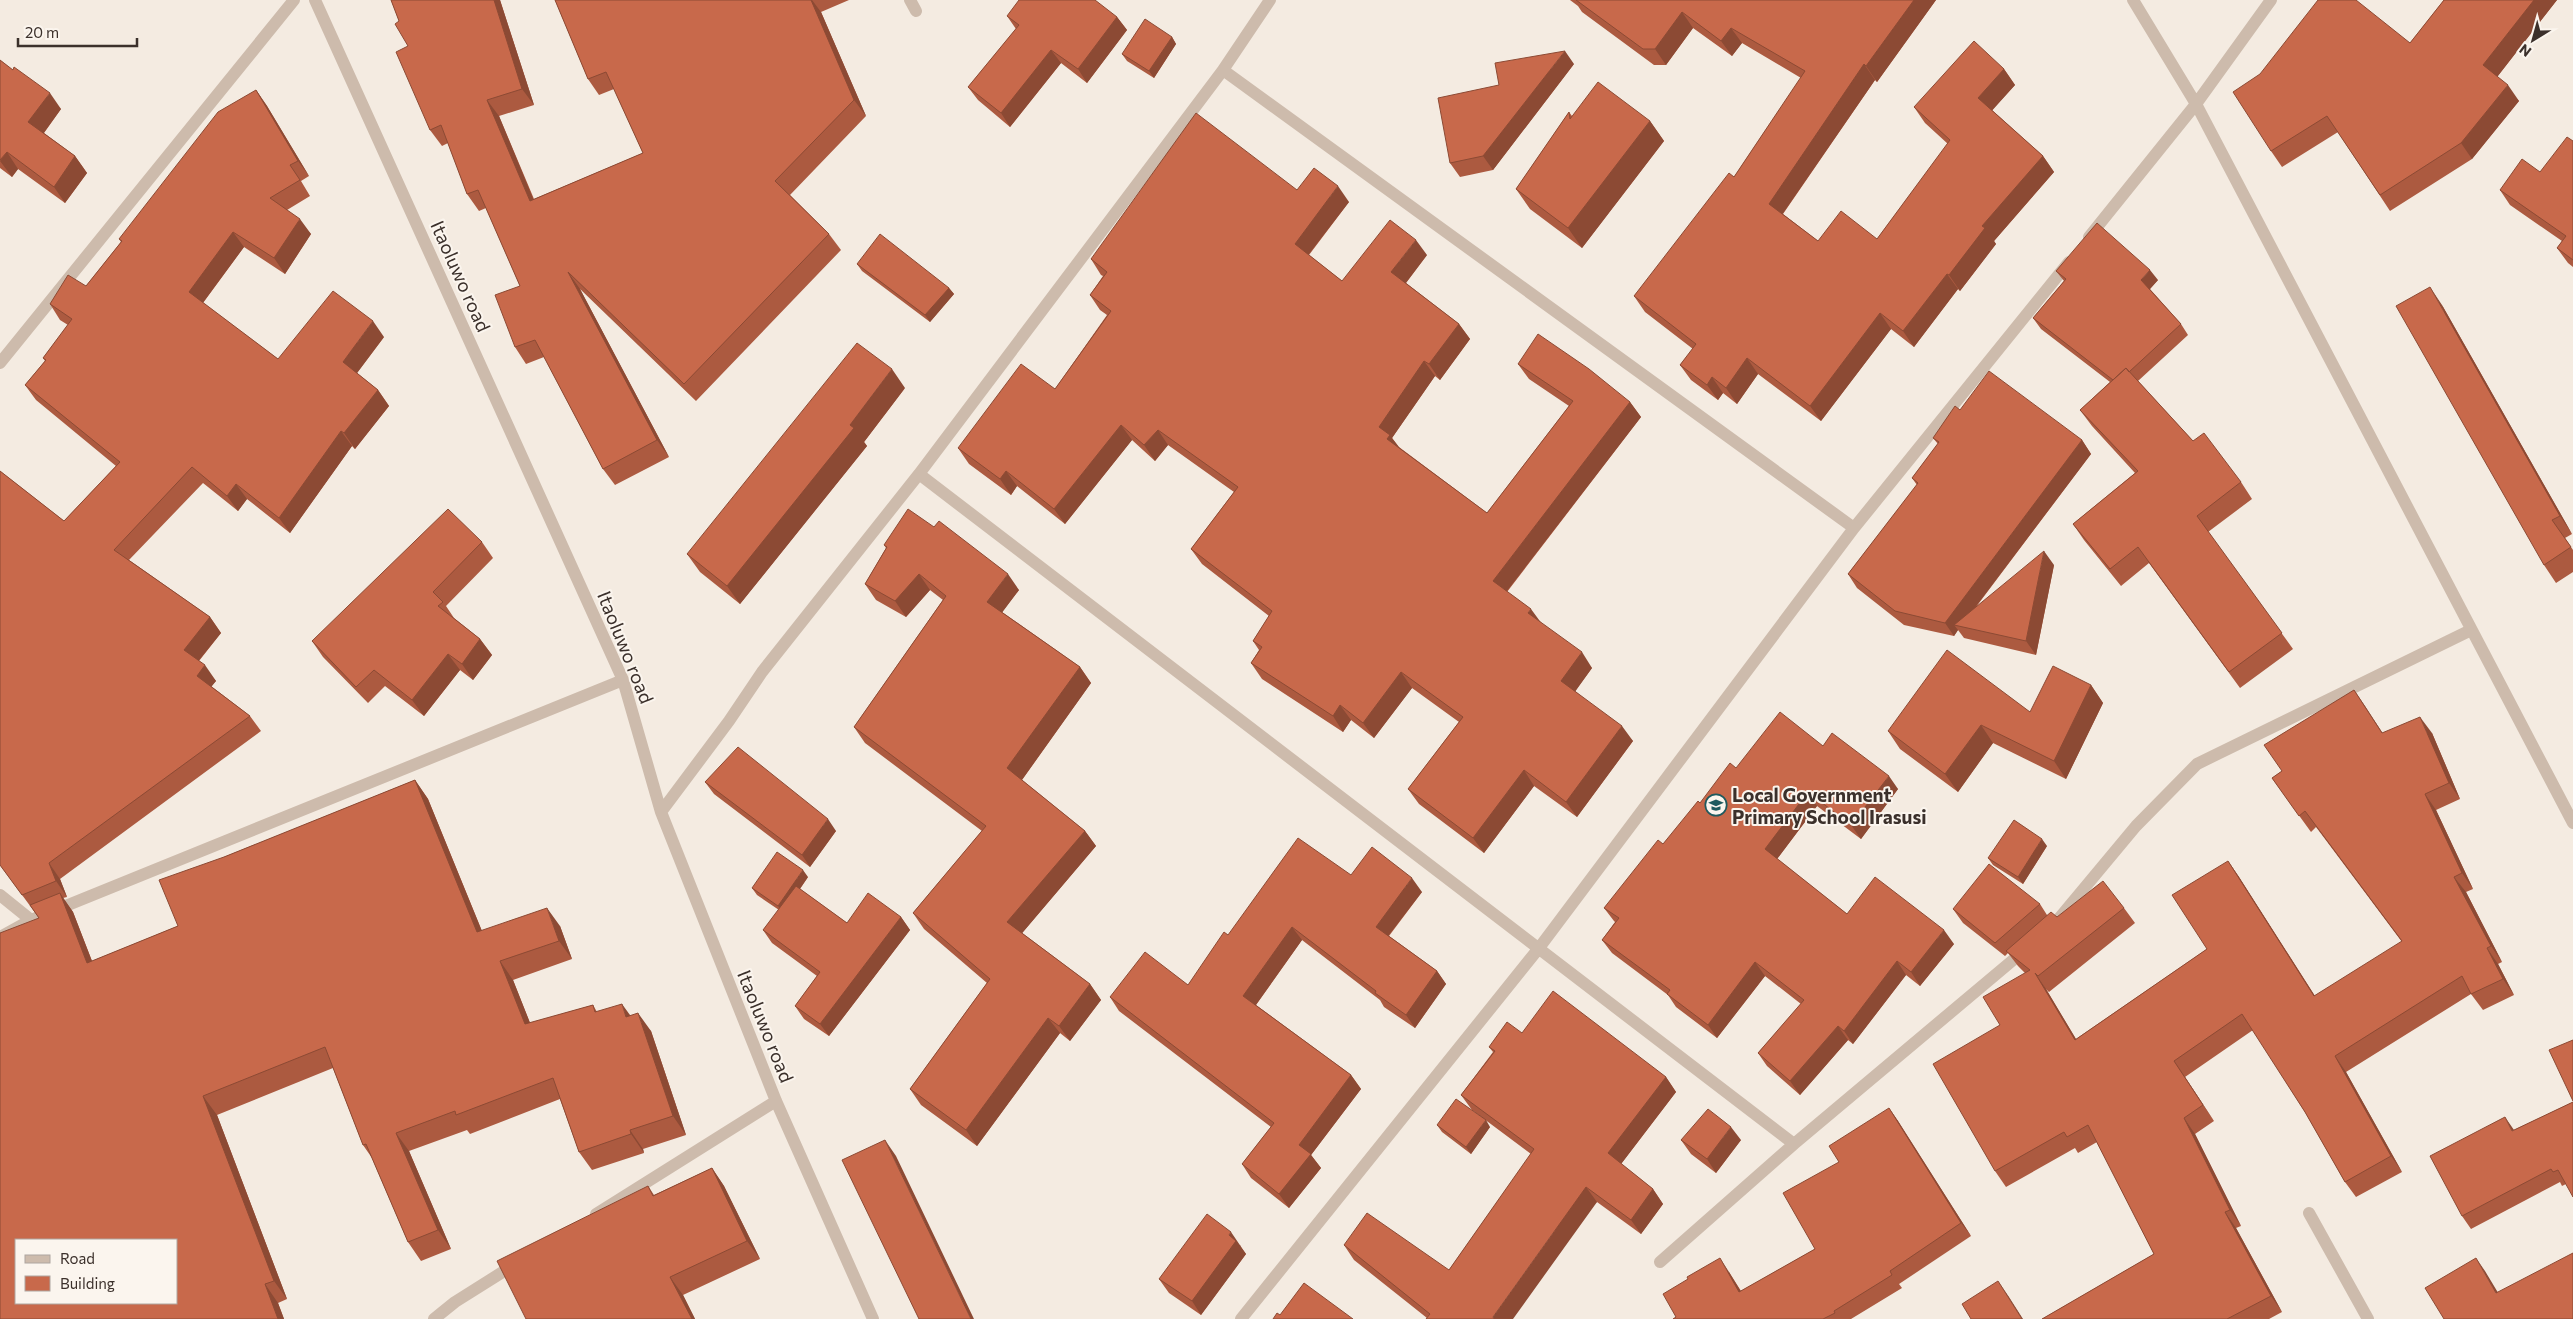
<svg xmlns="http://www.w3.org/2000/svg" width="2573" height="1319" viewBox="0 0 2573 1319" font-family="Commissioner,sans-serif">
<style>
.lines{fill:none;stroke-linecap:round;stroke-linejoin:round}
.minor{stroke:#cdbbac;stroke-width:12}
.wall{fill:#ac5a40}
.shaded-wall{fill:#8c4a34}
.building{fill:#c8694b;stroke:#8c4a34;fill-rule:evenodd}
.labels{text-anchor:middle;dominant-baseline:central;stroke-width:4;stroke-linejoin:round;paint-order:stroke}
.street-label{font-size:19px;fill:#3b302b;stroke:#fbf5ee}
.poi-label{font-size:19px;font-weight:bold;fill:#3b302b;stroke:#fbf5ee;text-anchor:start}
</style>
<rect width="100%" height="100%" fill="#f4ebe1"/>
<g class="lines">
<path class="minor" d="M 315,0 L 623,680 L 661,812 L 776,1101 L 873,1319
M 910,0 L 916,11
M 2133,0 L 2196,104 L 2573,823
M 1223,70 L 1854,528
M 2089,237 L 2196,104 L 2271,0
M 0,363 L 294,0
M 919,474 L 1794,1144
M 661,812 L 729,721 L 762,672 L 919,474 L 1223,70 L 1270,0
M 0,895 L 31,920
M 2056,922 L 2136,826 L 2197,764 L 2471,630
M 0,937 L 31,920 L 623,680
M 2309,1213 L 2368,1319
M 596,1214 L 776,1101
M 1660,1262 L 1794,1144 L 2025,950
M 434,1319 L 455,1302 L 517,1263
M 1241,1319 L 1539,948 L 1854,528 L 2069,262"/>
</g>
<path class="wall" d="M 391,0 L 500,0 L 534,105 L 499,116 L 534,199 L 643,153 L 614,89 L 599,95 L 588,79 L 555,0 L 849,0 L 821,12 L 866,116 L 790,195 L 829,234 L 841,250 L 696,401 L 580,289 L 669,457 L 615,485 L 603,469 L 544,357 L 526,364 L 515,347 L 520,286 L 486,208 L 479,211 L 467,194 L 448,143 L 442,146 L 430,130 L 408,46 L 399,21 Z
M 1570,0 L 1936,0 L 1877,82 L 1875,80 L 1783,214 L 1818,241 L 1877,239 L 1948,144 L 1925,123 L 1914,107 L 2004,69 L 2015,85 L 1992,110 L 2043,156 L 2054,172 L 1994,241 L 1996,244 L 1960,291 L 1958,289 L 1914,347 L 1891,329 L 1821,421 L 1758,374 L 1737,404 L 1723,393 L 1718,400 L 1691,380 L 1680,365 L 1693,349 L 1645,312 L 1634,296 L 1734,177 L 1801,78 L 1742,43 L 1732,56 L 1693,28 L 1666,65 L 1654,65 L 1582,12 L 1578,6 Z
M 2444,0 L 2557,0 L 2497,77 L 2519,101 L 2472,159 L 2390,211 L 2338,132 L 2282,167 L 2271,151 L 2410,43 Z
M 1007,16 L 1117,17 L 1127,30 L 1087,83 L 1061,63 L 1010,127 L 978,100 L 968,87 L 1016,29 Z
M 1172,37 L 1176,44 L 1154,78 L 1127,61 L 1122,54 Z
M 0,60 L 61,109 L 44,133 L 75,156 L 87,173 L 65,203 L 18,169 L 12,177 L 0,168 Z
M 1574,64 L 1493,170 L 1460,177 L 1450,163 L 1499,85 Z
M 256,90 L 267,106 L 309,176 L 301,181 L 310,196 L 287,210 L 311,234 L 285,274 L 244,247 L 203,303 L 278,359 L 384,337 L 357,373 L 378,390 L 389,406 L 355,449 L 352,446 L 290,533 L 247,499 L 238,511 L 203,483 L 129,560 L 210,617 L 221,633 L 199,661 L 216,681 L 211,686 L 250,716 L 261,731 L 60,879 L 67,897 L 63,898 L 73,912 L 92,961 L 178,926 L 224,857 L 415,780 L 428,799 L 482,931 L 560,926 L 572,959 L 513,980 L 530,1023 L 593,1005 L 597,1012 L 631,1015 L 651,1031 L 686,1135 L 643,1149 L 644,1153 L 592,1170 L 579,1152 L 560,1099 L 470,1134 L 467,1130 L 409,1151 L 451,1249 L 421,1261 L 408,1242 L 372,1158 L 363,1145 L 333,1068 L 217,1115 L 287,1299 L 278,1303 L 284,1319 L 0,1319 L 39,918 L 0,865 L 0,471 L 64,521 L 116,466 L 36,400 L 25,385 L 45,361 L 43,358 L 68,325 L 60,320 L 50,304 L 86,286 L 121,242 L 119,239 Z
M 1569,112 L 1572,116 L 1650,121 L 1664,141 L 1582,248 L 1530,209 L 1516,189 Z
M 2573,141 L 2573,267 L 2568,263 L 2557,248 L 2562,241 L 2510,205 L 2500,190 L 2540,172 Z
M 1297,190 L 1349,202 L 1309,255 L 1342,281 L 1427,255 L 1406,283 L 1459,324 L 1470,339 L 1440,380 L 1435,376 L 1392,438 L 1399,447 L 1487,513 L 1569,406 L 1529,379 L 1518,364 L 1630,402 L 1641,417 L 1507,592 L 1540,623 L 1592,668 L 1575,691 L 1633,741 L 1577,817 L 1534,786 L 1484,853 L 1419,804 L 1408,789 L 1459,722 L 1412,688 L 1374,738 L 1351,720 L 1343,732 L 1262,679 L 1251,663 L 1259,650 L 1253,641 L 1269,616 L 1202,564 L 1191,549 L 1234,492 L 1168,445 L 1155,461 L 1132,440 L 1065,524 L 1017,486 L 1011,495 L 969,464 L 958,448 L 1055,389 L 1107,315 L 1100,310 L 1090,295 L 1103,276 L 1101,275 L 1091,259 Z
M 857,264 L 949,288 L 954,294 L 930,322 L 862,271 Z
M 2056,271 L 2158,280 L 2150,289 L 2181,324 L 2188,335 L 2138,381 L 2193,441 L 2241,482 L 2252,499 L 2208,532 L 2293,649 L 2240,688 L 2149,563 L 2121,586 L 2084,540 L 2073,524 L 2135,473 L 2092,426 L 2080,410 L 2110,382 L 2041,329 L 2033,318 L 2064,281 Z
M 2442,305 L 2572,534 L 2565,538 L 2573,550 L 2573,572 L 2556,583 L 2544,565 Z
M 905,388 L 864,442 L 867,446 L 740,604 L 700,572 L 687,554 Z
M 1960,410 L 2082,440 L 2091,454 L 1976,607 L 2054,565 L 2036,655 L 1964,638 L 1958,630 L 1954,636 L 1904,625 L 1857,588 L 1848,574 L 1917,485 L 1912,478 L 1938,444 L 1933,438 Z
M 482,542 L 493,558 L 446,606 L 454,618 L 480,639 L 492,655 L 473,680 L 460,670 L 424,716 L 385,686 L 368,703 L 323,657 L 312,641 Z
M 884,545 L 1019,590 L 1002,612 L 1080,667 L 1091,683 L 1022,780 L 1085,831 L 1096,846 L 1022,933 L 1090,984 L 1101,1000 L 1070,1041 L 1060,1033 L 977,1146 L 921,1105 L 910,1089 L 987,983 L 924,929 L 913,913 L 982,831 L 865,743 L 854,727 L 943,600 L 930,590 L 906,617 L 876,600 L 865,584 L 886,548 Z
M 2091,685 L 2103,703 L 2066,779 L 1993,743 L 1958,792 L 1900,749 L 1888,731 L 2030,712 Z
M 2354,690 L 2382,733 L 2432,733 L 2460,799 L 2436,810 L 2473,889 L 2466,892 L 2502,962 L 2498,964 L 2514,995 L 2483,1010 L 2471,994 L 2346,1072 L 2402,1172 L 2356,1197 L 2345,1182 L 2305,1112 L 2253,1030 L 2185,1077 L 2214,1121 L 2195,1134 L 2241,1226 L 2236,1228 L 2282,1312 L 2269,1319 L 2042,1319 L 2154,1254 L 2097,1142 L 2078,1153 L 2075,1148 L 2006,1187 L 1995,1171 L 2000,1025 L 2025,973 L 2018,966 L 2008,953 L 2005,956 L 1963,923 L 1953,909 L 2040,904 L 2047,915 L 2057,917 L 2124,908 L 2135,923 L 2049,992 L 2046,989 L 2076,1039 L 2207,949 L 2228,861 L 2239,877 L 2315,996 L 2402,942 L 2316,827 L 2311,832 L 2272,778 L 2282,771 Z
M 1823,746 L 1898,789 L 1861,839 L 1817,806 L 1777,859 L 1847,914 L 1954,944 L 1920,986 L 1906,975 L 1853,1044 L 1848,1040 L 1800,1095 L 1767,1066 L 1758,1053 L 1801,1004 L 1765,976 L 1717,1038 L 1676,1007 L 1668,995 L 1612,953 L 1602,940 L 1615,922 L 1614,921 L 1604,908 L 1663,844 L 1700,803 L 1736,768 Z
M 705,782 L 836,831 L 810,867 L 714,794 Z
M 2047,846 L 2023,884 L 1993,865 L 1988,858 Z
M 1351,875 L 1422,892 L 1389,936 L 1437,971 L 1446,984 L 1415,1028 L 1384,1007 L 1380,1000 L 1302,940 L 1256,1005 L 1351,1075 L 1361,1089 L 1311,1155 L 1321,1168 L 1289,1208 L 1251,1178 L 1242,1164 L 1271,1127 L 1119,1011 L 1110,997 L 1188,985 L 1228,935 Z
M 808,877 L 800,889 L 847,923 L 901,917 L 910,930 L 829,1036 L 804,1019 L 795,1006 L 817,976 L 772,943 L 763,930 L 779,910 L 757,895 L 752,888 Z
M 1522,1033 L 1666,1077 L 1676,1092 L 1621,1164 L 1653,1189 L 1663,1204 L 1641,1234 L 1597,1202 L 1427,1318 L 1354,1260 L 1344,1245 L 1449,1270 L 1531,1154 L 1472,1110 L 1461,1095 L 1493,1052 L 1489,1047 Z
M 2573,1102 L 2566,1184 L 2562,1186 L 2560,1182 L 2471,1229 L 2462,1216 L 2514,1130 Z
M 1889,1108 L 1898,1121 L 1971,1236 L 1899,1284 L 1902,1288 L 1851,1319 L 1673,1319 L 1676,1317 L 1729,1272 L 1741,1291 L 1815,1249 L 1839,1162 Z
M 1437,1125 L 1490,1127 L 1471,1154 L 1442,1132 Z
M 1681,1140 L 1741,1140 L 1716,1173 L 1691,1154 Z
M 712,1168 L 724,1186 L 760,1259 L 683,1295 L 695,1319 L 526,1319 L 648,1186 L 654,1195 Z
M 1241,1245 L 1240,1246 L 1246,1254 L 1201,1315 L 1169,1293 L 1159,1279 Z"/>
<path class="shaded-wall" d="M 494,0 L 500,0 L 534,105 L 522,89 Z
M 811,0 L 812,0 L 821,12 L 866,116 L 854,100 Z
M 1914,0 L 1936,0 L 1877,82 L 1866,66 Z
M 2534,0 L 2557,0 L 2494,81 L 2483,65 Z
M 1682,12 L 1693,28 L 1666,65 L 1655,49 Z
M 1117,17 L 1127,30 L 1087,83 L 1078,69 Z
M 1731,28 L 1742,43 L 1732,56 L 1721,41 Z
M 1172,37 L 1176,44 L 1154,78 L 1149,71 Z
M 1051,50 L 1061,63 L 1010,127 L 1001,113 Z
M 1565,51 L 1574,64 L 1493,170 L 1483,156 Z
M 1864,64 L 1875,80 L 1779,219 L 1769,204 Z
M 2004,69 L 2015,85 L 1989,114 L 1978,98 Z
M 2508,85 L 2519,101 L 2472,159 L 2461,143 Z
M 256,90 L 267,106 L 309,176 L 298,161 Z
M 50,93 L 61,109 L 40,138 L 28,122 Z
M 487,100 L 499,116 L 541,218 L 530,201 Z
M 1650,121 L 1664,141 L 1582,248 L 1568,228 Z
M 7,152 L 18,169 L 12,177 L 0,161 Z
M 75,156 L 87,173 L 65,203 L 54,187 Z
M 2043,156 L 2054,172 L 1994,241 L 1996,244 L 1960,291 L 1949,275 L 1982,226 Z
M 1338,186 L 1349,202 L 1305,259 L 1295,244 Z
M 300,219 L 311,234 L 285,274 L 274,258 Z
M 233,232 L 244,247 L 199,308 L 189,292 Z
M 1416,240 L 1427,255 L 1402,288 L 1391,272 Z
M 2150,270 L 2158,280 L 2149,290 L 2141,280 Z
M 568,272 L 580,289 L 669,457 L 657,440 Z
M 1947,274 L 1958,289 L 1914,347 L 1903,331 Z
M 2430,287 L 2442,305 L 2572,534 L 2560,516 Z
M 949,288 L 954,294 L 930,322 L 925,315 Z
M 1880,313 L 1891,329 L 1821,421 L 1810,406 Z
M 373,321 L 384,337 L 354,377 L 343,362 Z
M 1459,324 L 1470,339 L 1440,380 L 1429,364 Z
M 1747,358 L 1758,374 L 1737,404 L 1726,388 Z
M 1424,361 L 1435,376 L 1392,438 L 1401,450 L 1398,454 L 1379,427 Z
M 892,369 L 905,388 L 864,442 L 867,446 L 740,604 L 727,586 Z
M 1712,377 L 1723,393 L 1718,400 L 1707,385 Z
M 378,390 L 389,406 L 355,449 L 344,433 Z
M 1630,402 L 1641,417 L 1503,596 L 1493,581 Z
M 1121,425 L 1132,440 L 1065,524 L 1054,509 Z
M 1158,430 L 1168,445 L 1155,461 L 1144,445 Z
M 341,431 L 352,446 L 290,533 L 279,518 Z
M 2082,440 L 2091,454 L 1961,626 L 1954,625 L 1958,630 L 1954,636 L 1945,623 Z
M 1006,471 L 1017,486 L 1011,495 L 1000,479 Z
M 236,484 L 247,499 L 238,511 L 227,496 Z
M 2044,551 L 2054,565 L 2036,655 L 2026,641 Z
M 919,574 L 930,590 L 906,617 L 895,601 Z
M 1008,574 L 1019,590 L 998,618 L 987,602 Z
M 1531,609 L 1542,624 L 1528,613 Z
M 210,617 L 221,633 L 195,665 L 184,650 Z
M 480,639 L 492,655 L 473,680 L 462,664 Z
M 1582,652 L 1592,668 L 1572,696 L 1561,681 Z
M 448,654 L 460,670 L 424,716 L 412,700 Z
M 205,665 L 216,681 L 208,691 L 197,676 Z
M 1080,667 L 1091,683 L 1019,784 L 1007,768 Z
M 1401,672 L 1412,688 L 1374,738 L 1363,723 Z
M 2091,685 L 2103,703 L 2066,779 L 2054,761 Z
M 2354,690 L 2365,706 L 2393,749 L 2382,733 Z
M 1340,705 L 1351,720 L 1343,732 L 1333,716 Z
M 2420,717 L 2432,733 L 2460,799 L 2449,783 Z
M 1981,725 L 1993,743 L 1958,792 L 1945,774 Z
M 1622,726 L 1633,741 L 1577,817 L 1566,802 Z
M 1524,770 L 1534,786 L 1484,853 L 1473,838 Z
M 1889,776 L 1898,789 L 1861,839 L 1851,825 Z
M 415,780 L 428,799 L 490,951 L 477,932 Z
M 1808,792 L 1817,806 L 1774,863 L 1765,849 Z
M 2425,794 L 2436,810 L 2473,889 L 2462,873 Z
M 828,819 L 836,831 L 810,867 L 802,855 Z
M 1085,831 L 1096,846 L 1018,938 L 1007,922 Z
M 2042,839 L 2047,846 L 2023,884 L 2018,877 Z
M 2228,861 L 2239,877 L 2325,1012 L 2314,996 Z
M 49,863 L 60,879 L 67,897 L 56,881 Z
M 803,870 L 808,877 L 783,913 L 778,906 Z
M 2454,877 L 2466,892 L 2502,962 L 2491,946 Z
M 1412,878 L 1422,892 L 1385,940 L 1376,927 Z
M 60,893 L 73,912 L 100,982 L 87,963 Z
M 547,908 L 560,926 L 572,959 L 559,941 Z
M 901,917 L 910,930 L 829,1036 L 820,1024 Z
M 1292,927 L 1302,940 L 1253,1009 L 1243,996 Z
M 1944,930 L 1954,944 L 1920,986 L 1911,972 Z
M 2487,948 L 2498,964 L 2514,995 L 2503,979 Z
M 500,961 L 513,980 L 538,1043 L 525,1024 Z
M 1897,961 L 1906,975 L 1853,1044 L 1844,1031 Z
M 1755,962 L 1765,976 L 1717,1038 L 1708,1025 Z
M 1437,971 L 1446,984 L 1415,1028 L 1406,1015 Z
M 2035,973 L 2046,989 L 2086,1056 L 2075,1040 Z
M 1090,984 L 1101,1000 L 1070,1041 L 1059,1026 Z
M 622,1004 L 635,1022 L 626,1017 Z
M 638,1013 L 651,1031 L 686,1135 L 673,1116 Z
M 1048,1018 L 1060,1033 L 977,1146 L 966,1130 Z
M 1838,1026 L 1848,1040 L 1800,1095 L 1790,1081 Z
M 2335,1056 L 2346,1072 L 2402,1172 L 2391,1156 Z
M 2174,1061 L 2185,1077 L 2214,1121 L 2203,1105 Z
M 1351,1075 L 1361,1089 L 1311,1155 L 1321,1168 L 1289,1208 L 1279,1194 L 1299,1145 Z
M 1666,1077 L 1676,1092 L 1618,1168 L 1608,1153 Z
M 203,1096 L 217,1115 L 287,1299 L 274,1281 Z
M 1889,1108 L 1898,1121 L 1971,1236 L 1961,1223 Z
M 2505,1117 L 2514,1130 L 2512,1131 Z
M 2184,1118 L 2195,1134 L 2241,1226 L 2230,1210 Z
M 1486,1120 L 1490,1127 L 1471,1154 L 1466,1147 Z
M 1731,1127 L 1741,1140 L 1716,1173 L 1707,1159 Z
M 630,1130 L 643,1149 L 644,1153 L 631,1134 Z
M 396,1133 L 409,1151 L 451,1249 L 438,1230 Z
M 885,1140 L 896,1156 L 974,1319 L 971,1319 Z
M 712,1168 L 724,1186 L 760,1259 L 747,1241 Z
M 1586,1187 L 1597,1202 L 1513,1319 L 1494,1319 L 1493,1317 Z
M 1653,1189 L 1663,1204 L 1641,1234 L 1631,1220 Z
M 2225,1212 L 2236,1228 L 2282,1312 L 2271,1296 Z
M 1231,1232 L 1246,1254 L 1201,1315 L 1192,1301 Z
M 1720,1258 L 1729,1272 L 1749,1305 L 1739,1292 Z
M 2476,1258 L 2485,1271 L 2506,1306 L 2496,1293 Z
M 670,1277 L 683,1295 L 695,1319 L 692,1319 Z
M 1998,1281 L 2009,1297 L 2023,1319 L 2022,1319 Z
M 265,1284 L 278,1303 L 284,1319 L 278,1319 Z"/>
<path class="building" d="M 391,0 L 494,0 L 522,89 L 487,100 L 530,201 L 643,153 L 606,72 L 588,79 L 555,0 L 811,0 L 854,100 L 775,181 L 829,234 L 684,384 L 568,272 L 657,440 L 603,469 L 535,340 L 515,347 L 495,295 L 520,286 L 478,190 L 467,194 L 441,125 L 430,130 L 396,52 L 408,46 L 395,24 L 399,21 Z
M 1019,0 L 1095,0 L 1117,17 L 1078,69 L 1051,50 L 1001,113 L 968,87 L 1019,25 L 1007,16 Z
M 1576,0 L 1914,0 L 1866,66 L 1864,64 L 1769,204 L 1818,241 L 1841,211 L 1877,239 L 1950,140 L 1914,107 L 1974,41 L 2004,69 L 1978,98 L 2043,156 L 1982,226 L 1985,228 L 1949,275 L 1947,274 L 1903,331 L 1880,313 L 1810,406 L 1747,358 L 1726,388 L 1712,377 L 1707,385 L 1680,365 L 1696,344 L 1634,296 L 1729,173 L 1734,177 L 1805,71 L 1731,28 L 1721,41 L 1682,12 L 1655,49 L 1643,49 Z
M 2318,0 L 2356,0 L 2410,43 L 2444,0 L 2534,0 L 2483,65 L 2508,85 L 2461,143 L 2380,195 L 2327,116 L 2271,151 L 2233,92 L 2260,74 Z
M 1145,19 L 1172,37 L 1149,71 L 1122,54 Z
M 1565,51 L 1483,156 L 1450,163 L 1438,98 L 1499,85 L 1495,63 Z
M 0,60 L 13,70 L 14,67 L 50,93 L 28,122 L 75,156 L 54,187 L 7,152 L 0,160 Z
M 1598,82 L 1650,121 L 1568,228 L 1516,189 L 1569,112 L 1570,119 Z
M 256,90 L 298,161 L 290,165 L 300,180 L 270,198 L 300,219 L 274,258 L 233,232 L 189,292 L 278,359 L 333,291 L 373,321 L 343,362 L 378,390 L 344,433 L 341,431 L 279,518 L 236,484 L 227,496 L 192,467 L 114,550 L 210,617 L 184,650 L 205,665 L 197,676 L 250,716 L 49,863 L 56,881 L 22,895 L 0,865 L 0,471 L 64,521 L 120,462 L 25,385 L 46,360 L 43,358 L 72,319 L 50,304 L 68,275 L 86,286 L 122,241 L 119,239 L 218,112 Z
M 1196,113 L 1297,190 L 1314,168 L 1338,186 L 1295,244 L 1342,281 L 1390,220 L 1416,240 L 1391,272 L 1459,324 L 1429,364 L 1424,361 L 1379,427 L 1390,435 L 1387,439 L 1487,513 L 1573,401 L 1518,364 L 1538,334 L 1589,369 L 1630,402 L 1493,581 L 1531,609 L 1528,613 L 1582,652 L 1561,681 L 1622,726 L 1566,802 L 1524,770 L 1473,838 L 1408,789 L 1463,717 L 1401,672 L 1363,723 L 1340,705 L 1333,716 L 1251,663 L 1262,647 L 1253,641 L 1272,611 L 1191,549 L 1238,487 L 1158,430 L 1144,445 L 1121,425 L 1054,509 L 1006,471 L 1000,479 L 958,448 L 1021,364 L 1055,389 L 1111,311 L 1090,295 L 1107,272 L 1091,259 Z
M 2567,137 L 2573,141 L 2573,260 L 2557,248 L 2566,236 L 2500,190 L 2522,159 L 2540,172 Z
M 2097,223 L 2150,270 L 2141,280 L 2181,324 L 2129,372 L 2126,368 L 2113,380 L 2033,318 L 2066,279 L 2056,271 Z
M 880,234 L 949,288 L 925,315 L 857,264 Z
M 2430,287 L 2560,516 L 2552,520 L 2571,547 L 2544,565 L 2396,306 Z
M 857,343 L 892,369 L 850,425 L 854,428 L 727,586 L 687,554 Z
M 2126,368 L 2193,441 L 2204,433 L 2241,482 L 2197,516 L 2282,633 L 2229,672 L 2138,547 L 2110,569 L 2073,524 L 2138,471 L 2080,410 Z
M 1989,371 L 2082,440 L 1945,623 L 1895,611 L 1848,574 L 1918,483 L 1912,478 L 1939,442 L 1933,438 L 1955,406 L 1960,410 Z
M 448,509 L 482,542 L 433,592 L 443,602 L 438,606 L 480,639 L 462,664 L 448,654 L 412,700 L 374,670 L 356,687 L 312,641 Z
M 908,509 L 934,527 L 939,521 L 1008,574 L 987,602 L 1080,667 L 1007,768 L 1085,831 L 1007,922 L 1090,984 L 1059,1026 L 1048,1018 L 966,1130 L 910,1089 L 990,979 L 913,913 L 986,826 L 854,727 L 946,596 L 919,574 L 895,601 L 865,584 L 887,547 L 884,545 Z
M 2044,551 L 2026,641 L 1954,625 Z
M 1947,650 L 2030,712 L 2053,666 L 2091,685 L 2054,761 L 1981,725 L 1945,774 L 1888,731 Z
M 2354,690 L 2382,733 L 2420,717 L 2449,783 L 2425,794 L 2462,873 L 2454,877 L 2491,946 L 2487,948 L 2503,979 L 2471,994 L 2462,976 L 2335,1056 L 2391,1156 L 2345,1182 L 2305,1112 L 2242,1014 L 2174,1061 L 2203,1105 L 2184,1118 L 2230,1210 L 2225,1212 L 2271,1296 L 2227,1319 L 2042,1319 L 2154,1254 L 2088,1125 L 2067,1137 L 2064,1132 L 1995,1171 L 1933,1064 L 2000,1025 L 1983,997 L 2030,970 L 2006,951 L 2051,912 L 2057,917 L 2103,881 L 2124,908 L 2038,976 L 2035,973 L 2075,1040 L 2207,949 L 2172,895 L 2228,861 L 2314,996 L 2402,941 L 2305,811 L 2299,816 L 2272,778 L 2282,771 L 2264,745 Z
M 1780,712 L 1823,746 L 1832,733 L 1889,776 L 1851,825 L 1808,792 L 1765,849 L 1847,914 L 1875,877 L 1944,930 L 1911,972 L 1897,961 L 1844,1031 L 1838,1026 L 1790,1081 L 1758,1053 L 1804,1000 L 1755,962 L 1708,1025 L 1667,994 L 1670,990 L 1602,940 L 1619,918 L 1604,908 L 1658,840 L 1663,844 L 1698,801 L 1700,803 L 1730,763 L 1736,768 Z
M 738,747 L 828,819 L 802,855 L 705,782 Z
M 415,780 L 477,932 L 547,908 L 559,941 L 500,961 L 525,1024 L 593,1005 L 595,1012 L 622,1004 L 626,1017 L 638,1013 L 673,1116 L 630,1130 L 631,1134 L 579,1152 L 553,1078 L 456,1115 L 455,1111 L 396,1133 L 438,1230 L 408,1242 L 366,1144 L 363,1145 L 325,1047 L 203,1096 L 274,1281 L 265,1284 L 278,1319 L 0,1319 L 0,933 L 39,918 L 30,905 L 60,893 L 87,963 L 178,926 L 159,880 L 224,857 ZM 16,1240 L 176,1240 L 176,1303 L 16,1303 Z
M 2014,820 L 2042,839 L 2018,877 L 1988,858 Z
M 1298,838 L 1351,875 L 1372,847 L 1412,878 L 1376,927 L 1437,971 L 1406,1015 L 1375,993 L 1376,991 L 1292,927 L 1243,996 L 1351,1075 L 1299,1145 L 1311,1154 L 1279,1194 L 1242,1164 L 1274,1123 L 1110,997 L 1145,952 L 1188,985 L 1224,932 L 1228,935 Z
M 777,852 L 803,870 L 778,906 L 752,888 Z
M 1989,864 L 2040,904 L 1995,943 L 1953,909 Z
M 796,886 L 847,923 L 868,893 L 901,917 L 820,1024 L 795,1006 L 820,972 L 763,930 Z
M 1553,991 L 1666,1077 L 1608,1153 L 1653,1189 L 1631,1220 L 1586,1187 L 1493,1317 L 1494,1319 L 1426,1319 L 1430,1314 L 1344,1245 L 1367,1213 L 1449,1270 L 1534,1149 L 1461,1095 L 1495,1051 L 1489,1047 L 1507,1022 L 1522,1033 Z
M 2573,1040 L 2573,1101 L 2549,1050 Z
M 1456,1099 L 1486,1120 L 1466,1147 L 1437,1125 Z
M 2573,1102 L 2573,1197 L 2558,1170 L 2553,1172 L 2551,1169 L 2462,1216 L 2430,1156 L 2505,1117 L 2512,1131 Z
M 1889,1108 L 1961,1223 L 1890,1271 L 1892,1275 L 1834,1311 L 1835,1313 L 1823,1319 L 1673,1319 L 1676,1317 L 1663,1294 L 1688,1279 L 1687,1277 L 1720,1258 L 1739,1292 L 1815,1249 L 1783,1193 L 1839,1162 L 1829,1146 Z
M 1708,1109 L 1731,1127 L 1707,1159 L 1681,1140 Z
M 885,1140 L 971,1319 L 919,1319 L 842,1160 Z
M 712,1168 L 747,1241 L 670,1277 L 692,1319 L 526,1319 L 497,1261 L 648,1186 L 653,1196 Z
M 1207,1214 L 1231,1232 L 1229,1235 L 1236,1241 L 1192,1301 L 1159,1279 Z
M 2573,1253 L 2573,1319 L 2444,1319 L 2425,1288 L 2476,1258 L 2496,1293 Z
M 1998,1281 L 2022,1319 L 1971,1319 L 1962,1304 Z
M 1304,1283 L 1353,1319 L 1273,1319 L 1277,1313 L 1280,1315 Z"/>
<defs>
<g id="school-ring" transform="scale(1.125)"><circle r="9.5" fill="#fbf5ee" stroke="#1f5a5e" stroke-width="1.5"/><path d="M0-5L7-2L0 1L-7-2ZM-4 1L0 2.5L4 1V4Q0 6-4 4Z" fill="#1f5a5e"/></g>
</defs>
<g fill-rule="evenodd">
<use href="#school-ring" x="1716" y="805"/>
</g>
<g class="labels">
<g class="street-label">
<text transform="translate(461 276) rotate(66)">Itaoluwo road</text>
<text transform="translate(626 647) rotate(68)">Itaoluwo road</text>
<text transform="translate(766 1026) rotate(68)">Itaoluwo road</text>
</g>
<g class="poi-label">
<text x="1732" y="794">Local Government<tspan x="1732" dy="22">Primary School Irasusi</tspan></text>
</g>
</g>
<rect x="15" y="1239" width="162" height="65" fill="#fbf5ee" stroke="#aea6a0"/>
<rect x="25" y="1255" width="25" height="8" fill="#cdbbac" stroke="#aea6a0"/>
<text x="60" y="1264" font-size="15" fill="#3b302b">Road</text>
<rect x="25" y="1276" width="25" height="15" fill="#c8694b" stroke="#aea6a0"/>
<text x="60" y="1289" font-size="15" fill="#3b302b">Building</text>
<g transform="translate(2533 40) rotate(217)" stroke="#fbf5ee" stroke-width="4" paint-order="stroke">
<path d="M0-4L9 19L0 12L-9 19Z" fill="#3b302b"/>
<text y="-8" font-size="14" font-weight="bold" text-anchor="middle" fill="#3b302b">N</text>
</g>
<path d="M18 38v8h119v-8" fill="none" stroke="#3b302b" stroke-width="2.5"/>
<text x="25" y="38" font-size="15" fill="#3b302b" stroke="#fbf5ee" stroke-width="4" paint-order="stroke">20 m</text>
</svg>
